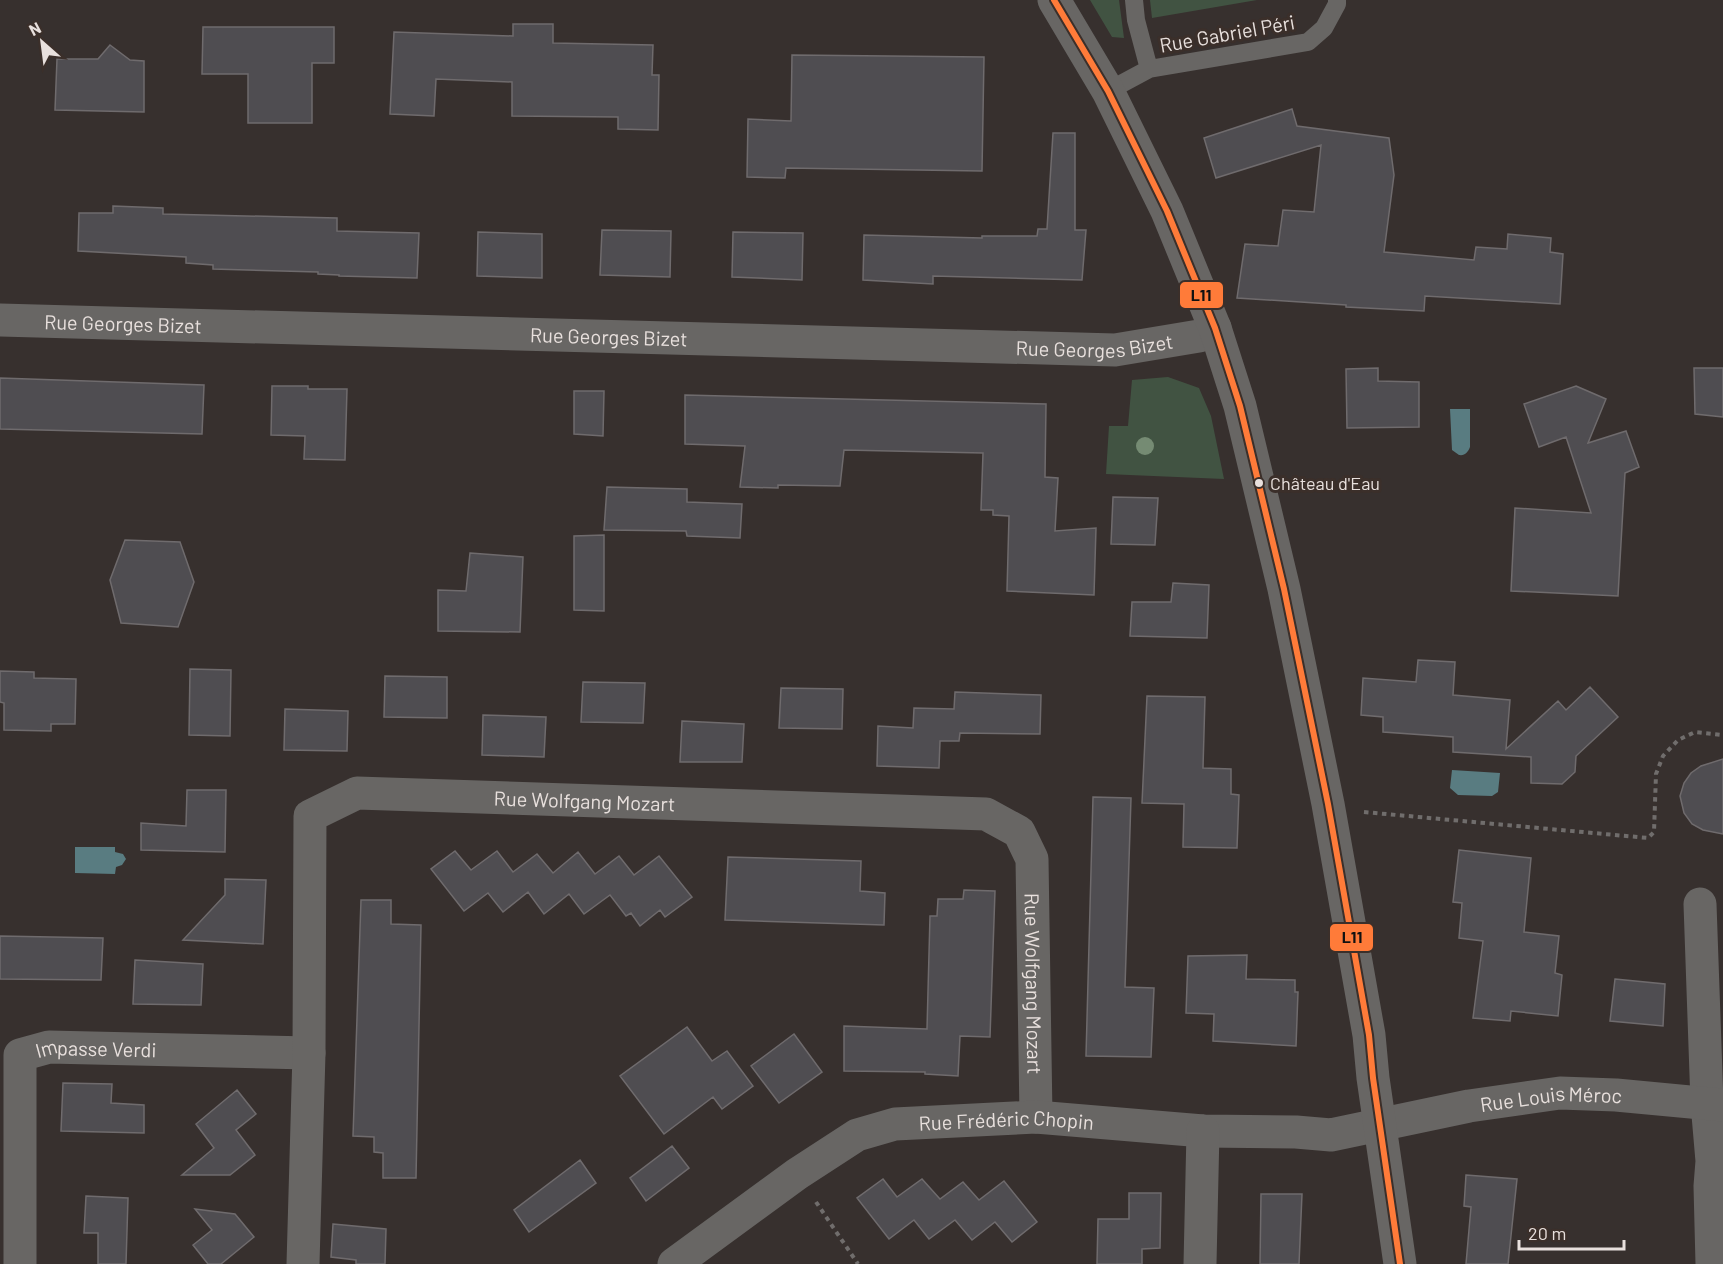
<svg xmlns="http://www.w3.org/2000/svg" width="1723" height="1264" viewBox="0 0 1723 1264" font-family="Barlow,sans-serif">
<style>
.green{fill:#415342}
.water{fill:#597c81}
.building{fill:#4f4d51;stroke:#6f6b6d;stroke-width:1.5}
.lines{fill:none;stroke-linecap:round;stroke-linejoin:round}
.path{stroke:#706d6c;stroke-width:4;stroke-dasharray:4.5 4.5;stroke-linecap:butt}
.service{stroke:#686664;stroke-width:18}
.minor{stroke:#686664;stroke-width:33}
.tertiary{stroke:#686664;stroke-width:33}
.bus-1-casing{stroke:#3b2f2a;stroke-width:10}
.bus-1{stroke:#ff7b39;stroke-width:6}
.tree{fill:#758b73}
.bus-dot{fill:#e8e0dd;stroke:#3b2f2a;stroke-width:2}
.labels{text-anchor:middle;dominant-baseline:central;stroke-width:6;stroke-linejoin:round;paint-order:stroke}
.bus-label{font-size:18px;fill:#e8e0dd;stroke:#3b2f2a;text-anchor:start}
.street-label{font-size:20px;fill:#e8e0dd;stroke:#3b2f2a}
.line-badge{stroke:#3b2f2a;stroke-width:2}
.pale-badge-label{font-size:16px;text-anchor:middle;font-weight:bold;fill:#111}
</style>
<rect width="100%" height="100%" fill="#37302e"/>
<path class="green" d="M 1090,0 L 1119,0 L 1124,38 L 1112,37 Z
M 1150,0 L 1257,0 L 1152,18 Z
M 1168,377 L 1199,388 L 1211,416 L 1224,479 L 1106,474 L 1109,426 L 1128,426 L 1132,380 Z"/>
<path class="water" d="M 1450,409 L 1470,409 L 1470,447 C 1468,452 1465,456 1459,455 L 1452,450 Z
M 1452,770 L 1500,773 L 1498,792 L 1492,796 L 1458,795 L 1450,788 Z
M 75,847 L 115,847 L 115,852 L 123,854 L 126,859 L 122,865 L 116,867 L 115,874 L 75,873 Z"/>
<path class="building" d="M 513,24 L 553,24 L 553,43 L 653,45 L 652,75 L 659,75 L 658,130 L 618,129 L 618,117 L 512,116 L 512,82 L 436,79 L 434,116 L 390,114 L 394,32 L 513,36 Z
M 203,27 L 334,27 L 334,63 L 312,63 L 312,123 L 248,123 L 248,74 L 202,74 Z
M 110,45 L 130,60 L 144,61 L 144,112 L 55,110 L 57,59 L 98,59 Z
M 792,55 L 984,57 L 982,171 L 786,168 L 785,178 L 747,177 L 748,119 L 791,121 Z
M 1292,109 L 1297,126 L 1389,138 L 1394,175 L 1384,252 L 1474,260 L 1476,247 L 1507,249 L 1508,234 L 1551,238 L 1550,252 L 1563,254 L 1560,304 L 1425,296 L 1424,311 L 1346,307 L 1346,305 L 1237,298 L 1245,244 L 1278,246 L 1283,210 L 1314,212 L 1321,145 L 1216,178 L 1204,138 Z
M 1053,133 L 1075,133 L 1075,230 L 1086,230 L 1082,280 L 933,276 L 933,284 L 863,280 L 864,235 L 982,238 L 982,236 L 1037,236 L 1038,229 L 1047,229 Z
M 113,206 L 163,208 L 163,214 L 337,218 L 337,231 L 419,233 L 417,278 L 339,276 L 339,275 L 318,274 L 318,272 L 213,269 L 213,265 L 186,263 L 186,257 L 78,251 L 79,213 L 113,213 Z
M 602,230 L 671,231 L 670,277 L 600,275 Z
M 478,232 L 542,234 L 542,278 L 477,276 Z
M 733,232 L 803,233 L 802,280 L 732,277 Z
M 1378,368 L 1378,381 L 1419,382 L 1419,427 L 1347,428 L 1346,369 Z
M 1694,368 L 1723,368 L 1723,417 L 1695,414 Z
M 0,378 L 204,385 L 202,434 L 0,429 Z
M 272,386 L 308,386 L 308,389 L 347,389 L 345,460 L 304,459 L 305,436 L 271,435 Z
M 1576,386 L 1606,399 L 1588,443 L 1626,431 L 1639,467 L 1625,473 L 1618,596 L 1511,591 L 1515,508 L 1591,513 L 1566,437 L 1539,447 L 1524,404 Z
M 574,391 L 604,391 L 603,436 L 574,434 Z
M 685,395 L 1046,404 L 1045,477 L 1058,478 L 1055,531 L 1096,528 L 1094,595 L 1007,591 L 1009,516 L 993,515 L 993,510 L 981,510 L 983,453 L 844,450 L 840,486 L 778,485 L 778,488 L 740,487 L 745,446 L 685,444 Z
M 607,487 L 687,489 L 687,502 L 742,504 L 740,538 L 687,536 L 686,531 L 604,530 Z
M 1113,497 L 1158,498 L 1155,545 L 1111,544 Z
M 604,535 L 604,611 L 574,610 L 574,536 Z
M 125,540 L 180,542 L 194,582 L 178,627 L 121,623 L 110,580 Z
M 470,553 L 523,557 L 520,632 L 438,631 L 438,590 L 466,591 Z
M 1173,583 L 1209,585 L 1207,638 L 1130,636 L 1132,602 L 1171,602 Z
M 1418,660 L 1455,662 L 1453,695 L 1510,700 L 1506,749 L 1558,701 L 1566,710 L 1590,687 L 1618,717 L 1576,756 L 1575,772 L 1562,784 L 1531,783 L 1531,757 L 1453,752 L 1453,737 L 1383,732 L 1383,717 L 1361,715 L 1363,678 L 1416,682 Z
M 190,669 L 231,670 L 230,736 L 189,735 Z
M 0,671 L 34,672 L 34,678 L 76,679 L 75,724 L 51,724 L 51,731 L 4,730 L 4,703 L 0,702 Z
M 385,676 L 447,677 L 447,718 L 384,717 Z
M 583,682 L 645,683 L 643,723 L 581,722 Z
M 781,688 L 843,689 L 842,729 L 779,728 Z
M 955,692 L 1041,695 L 1040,734 L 960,733 L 959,741 L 940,741 L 939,768 L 877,766 L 878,726 L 913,728 L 914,708 L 954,709 Z
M 1147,696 L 1205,697 L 1203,768 L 1231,769 L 1231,794 L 1239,795 L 1237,848 L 1183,847 L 1184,804 L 1142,803 Z
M 285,709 L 348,711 L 347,751 L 284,750 Z
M 483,715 L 546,717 L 544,757 L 482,755 Z
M 682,721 L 744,724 L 742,762 L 680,762 Z
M 1723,759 L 1723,834 L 1703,830 L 1692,824 L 1684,813 L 1680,796 L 1684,783 L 1691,773 L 1701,766 Z
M 187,790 L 226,790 L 225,852 L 141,850 L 141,823 L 186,826 Z
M 1093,797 L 1131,798 L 1125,987 L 1154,988 L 1151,1057 L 1086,1056 Z
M 1459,850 L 1531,858 L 1524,932 L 1559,936 L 1555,973 L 1562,975 L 1558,1016 L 1511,1011 L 1510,1021 L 1473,1018 L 1483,941 L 1459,938 L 1462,903 L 1453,902 Z
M 455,851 L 471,870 L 497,851 L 513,872 L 537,854 L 553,873 L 578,852 L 595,874 L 619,856 L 634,875 L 659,856 L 692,897 L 665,917 L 660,910 L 640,926 L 631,913 L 626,916 L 610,895 L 584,914 L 569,894 L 544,914 L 528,892 L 503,912 L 488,893 L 464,911 L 431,869 Z
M 728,857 L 861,861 L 860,891 L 885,893 L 884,925 L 725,920 Z
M 225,879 L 266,880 L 263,944 L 183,940 L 225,895 Z
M 964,890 L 995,891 L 990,1037 L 960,1036 L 958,1076 L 925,1074 L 925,1072 L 844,1071 L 844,1026 L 927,1029 L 930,916 L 937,916 L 938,899 L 963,899 Z
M 361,900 L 391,900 L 391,924 L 421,925 L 416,1178 L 383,1178 L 383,1153 L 374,1152 L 374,1137 L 353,1136 Z
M 0,936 L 103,938 L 101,980 L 0,979 Z
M 1247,955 L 1246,979 L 1295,980 L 1295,992 L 1298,992 L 1296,1046 L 1213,1041 L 1214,1014 L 1186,1013 L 1188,956 Z
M 135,960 L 203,964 L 201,1005 L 133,1004 Z
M 1615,979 L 1665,984 L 1663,1026 L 1610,1021 Z
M 687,1027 L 712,1061 L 727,1051 L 753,1086 L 722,1109 L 713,1097 L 664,1134 L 620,1076 Z
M 794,1034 L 822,1072 L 779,1103 L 751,1066 Z
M 63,1083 L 112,1084 L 111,1103 L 144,1105 L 144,1133 L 61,1131 Z
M 237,1090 L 256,1114 L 236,1130 L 255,1155 L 230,1175 L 182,1175 L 214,1148 L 196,1124 Z
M 672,1146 L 689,1168 L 646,1201 L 630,1178 Z
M 580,1160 L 596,1183 L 529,1232 L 514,1210 Z
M 1466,1175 L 1517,1179 L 1508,1264 L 1466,1264 L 1471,1207 L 1464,1206 Z
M 883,1179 L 897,1197 L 922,1179 L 940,1199 L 963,1182 L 979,1200 L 1004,1181 L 1037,1222 L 1012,1242 L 995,1222 L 972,1240 L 955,1220 L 929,1239 L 914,1220 L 889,1239 L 857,1198 Z
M 1129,1193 L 1161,1193 L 1160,1248 L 1142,1249 L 1142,1264 L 1097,1264 L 1098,1219 L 1129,1219 Z
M 1261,1194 L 1302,1194 L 1299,1264 L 1260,1264 Z
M 86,1196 L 128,1198 L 126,1264 L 98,1264 L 98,1233 L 84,1233 Z
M 195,1209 L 235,1214 L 254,1237 L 221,1264 L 208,1264 L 193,1245 L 212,1230 Z
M 333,1224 L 386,1229 L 385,1264 L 356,1264 L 356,1260 L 331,1257 Z"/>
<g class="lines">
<path class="path" d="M 1364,812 L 1648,838 L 1654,832 L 1656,774 L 1663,756 L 1678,740 L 1695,732 L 1723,735
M 816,1202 L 858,1264"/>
<path class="service" d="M 1134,0 L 1136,20 L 1149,69
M 1108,91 L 1149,69 L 1308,42 L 1324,28 L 1337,4 L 1337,0"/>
<g class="minor">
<path id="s1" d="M 0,320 L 1115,350 L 1199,336 L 1215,328"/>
<path d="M 1700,904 L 1707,1103 L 1712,1161 L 1710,1186 L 1712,1264"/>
<path id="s2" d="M 20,1264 L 20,1055 L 49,1047 L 309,1053"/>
<path id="s3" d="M 303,1264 L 309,1053 L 310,816 L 357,793 L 986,814 L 1019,832 L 1032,859 L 1036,1117"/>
<path id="s4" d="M 674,1264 L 797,1174 L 857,1135 L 895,1124 L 1036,1117 L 1203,1131 L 1296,1132 L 1331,1135 L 1469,1106 L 1560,1093 L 1616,1095 L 1723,1105"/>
<path d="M 1200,1264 L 1203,1131"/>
</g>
<path class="tertiary" d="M 1054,0 L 1108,91 L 1167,211 L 1215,328 L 1240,406 L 1284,589 L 1328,804 L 1369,1035 L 1373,1078 L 1400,1264"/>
<g class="bus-1-casing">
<path id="bus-1" d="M 1054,0 L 1108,91 L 1167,211 L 1215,328 L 1240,406 L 1284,589 L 1328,804 L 1369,1035 L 1373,1078 L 1400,1264"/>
</g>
<use href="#bus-1" class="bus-1"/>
</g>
<circle class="tree" cx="1145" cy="446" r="9"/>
<circle class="bus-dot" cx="1259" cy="483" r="5"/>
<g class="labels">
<g class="bus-label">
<text x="1270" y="483">Château d'Eau</text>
</g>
<g class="street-label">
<text transform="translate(1227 33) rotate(-10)">Rue Gabriel Péri</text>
<text stroke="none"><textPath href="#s1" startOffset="123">Rue Georges Bizet</textPath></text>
<text stroke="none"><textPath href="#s1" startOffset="609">Rue Georges Bizet</textPath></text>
<text stroke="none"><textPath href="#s1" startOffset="1095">Rue Georges Bizet</textPath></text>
<text stroke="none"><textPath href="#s3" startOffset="728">Rue Wolfgang Mozart</textPath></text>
<text stroke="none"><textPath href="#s3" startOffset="1322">Rue Wolfgang Mozart</textPath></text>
<text stroke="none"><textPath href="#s2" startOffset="286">Impasse Verdi</textPath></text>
<text stroke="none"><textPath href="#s4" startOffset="924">Rue Louis Méroc</textPath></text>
<text stroke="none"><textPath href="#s4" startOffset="375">Rue Frédéric Chopin</textPath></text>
</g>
</g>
<g class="line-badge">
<rect x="1179" y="281" width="45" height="28" rx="6" fill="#ff7b39"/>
<rect x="1329" y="923" width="45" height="29" rx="6" fill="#ff7b39"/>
</g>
<g class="pale-badge-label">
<text x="1201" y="301">L11</text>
<text x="1352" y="943">L11</text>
</g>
<g transform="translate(42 42) rotate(332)" stroke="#3b2f2a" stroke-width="4.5" paint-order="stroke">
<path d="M0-4.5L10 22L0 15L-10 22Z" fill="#e8e0dd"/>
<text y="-9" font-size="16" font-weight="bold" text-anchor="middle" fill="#e8e0dd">N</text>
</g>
<path d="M1519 1240v9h105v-9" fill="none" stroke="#e8e0dd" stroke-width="3"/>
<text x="1528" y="1240" font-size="18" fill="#e8e0dd" stroke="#3b2f2a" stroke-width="4.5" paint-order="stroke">20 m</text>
</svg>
